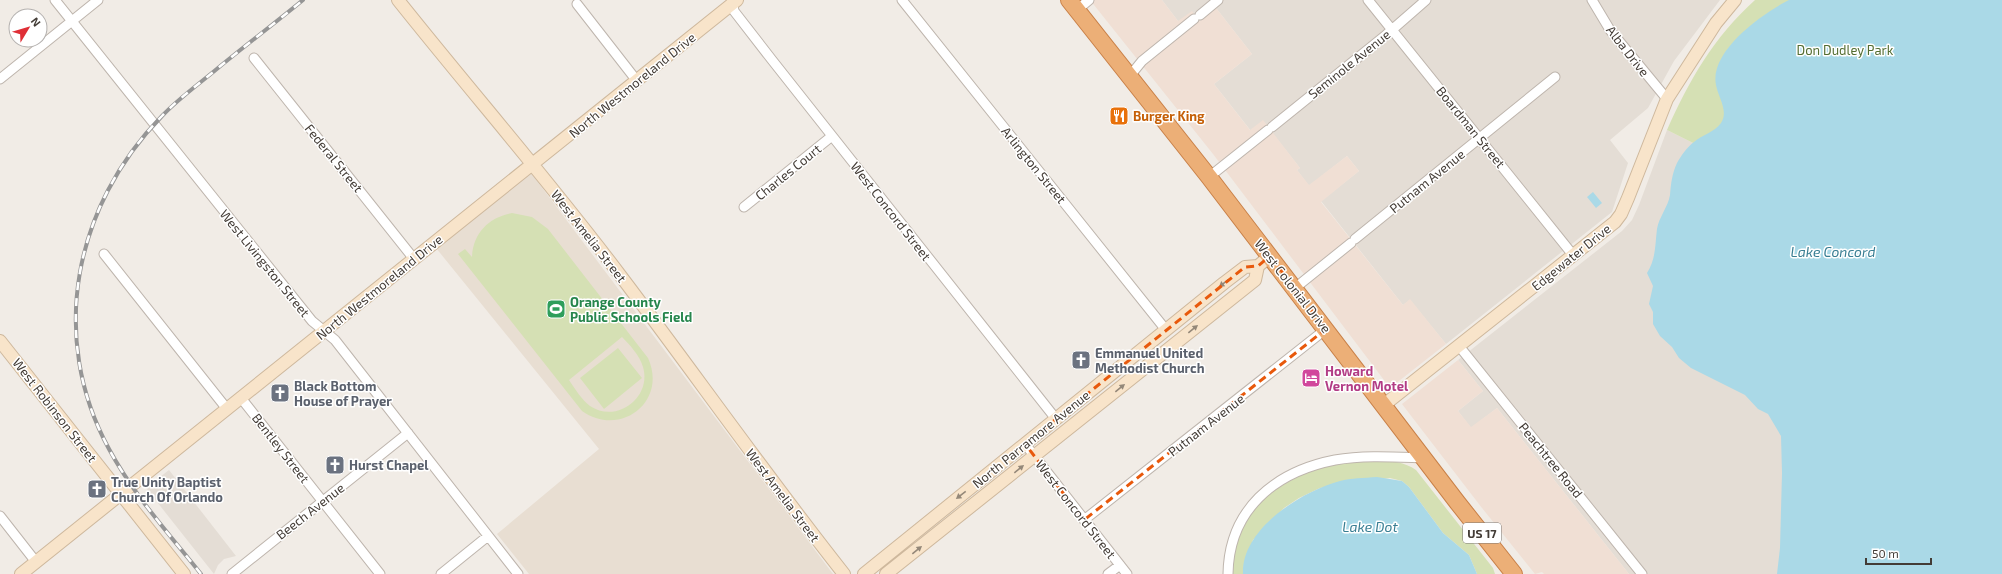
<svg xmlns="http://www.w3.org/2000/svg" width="2002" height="574" viewBox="0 0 2002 574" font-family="'Exo 2',sans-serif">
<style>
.residential{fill:#e4ddd5}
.commercial{fill:#f0dfd4}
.education{fill:#e8ded2}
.green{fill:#d5e0b4;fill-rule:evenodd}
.water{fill:#aad9e7}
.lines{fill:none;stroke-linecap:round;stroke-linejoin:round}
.street-casing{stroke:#beb5ad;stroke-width:11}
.secondary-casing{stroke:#ceb89d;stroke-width:14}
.highway-casing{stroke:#c98148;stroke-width:18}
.street{stroke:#fff;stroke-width:9}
.secondary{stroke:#f8e4ca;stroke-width:12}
.highway{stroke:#ecaf77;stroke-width:16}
.rail-casing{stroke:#959595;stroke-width:4}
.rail{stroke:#fff;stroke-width:2.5;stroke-dasharray:8;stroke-linecap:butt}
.oneway{fill:#948879}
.marked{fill:none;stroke:#e8590c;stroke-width:3;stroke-dasharray:8 5;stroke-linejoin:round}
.labels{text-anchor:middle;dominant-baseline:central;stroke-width:3;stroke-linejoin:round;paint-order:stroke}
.shield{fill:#fff;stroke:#7b7672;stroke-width:1}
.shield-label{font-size:12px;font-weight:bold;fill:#433c36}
.park-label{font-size:13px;fill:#536d31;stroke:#fff}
.street-label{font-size:13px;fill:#433c36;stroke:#fff}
.food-label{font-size:13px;font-weight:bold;fill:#c56008;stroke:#fff;text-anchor:start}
.leisure-label{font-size:13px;font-weight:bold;fill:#27864d;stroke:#fff;text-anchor:start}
.worship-label{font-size:13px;font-weight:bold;fill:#5b616d;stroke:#fff;text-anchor:start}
.hotel-label{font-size:13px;font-weight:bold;fill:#b23c85;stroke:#fff;text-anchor:start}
.water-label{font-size:14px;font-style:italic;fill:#397e93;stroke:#fff}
</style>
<rect width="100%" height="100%" fill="#f1ece6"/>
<path class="residential" d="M 1162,0 L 1720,0 L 1674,61 L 1648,108 L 1610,140 L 1628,163 L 1612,212 L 1446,344 L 1410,300 L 1403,305 L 1321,201 L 1359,171 L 1347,156 L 1309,186 L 1297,170 L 1300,168 L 1263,121 L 1251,131 L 1214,84 L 1252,54 L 1216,8 L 1200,21 L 1178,21 Z
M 1667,130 L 1707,150 L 1812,286 L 1779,574 L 1629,574 L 1497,408 L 1471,428 L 1458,411 L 1483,391 L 1458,360 L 1622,231 L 1632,220 L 1639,205 Z
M 169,470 L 236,556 L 224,559 L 218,565 L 214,574 L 146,488 Z"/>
<path class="commercial" d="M 1090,0 L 1162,0 L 1178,21 L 1192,11 L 1200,21 L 1216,8 L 1252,54 L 1214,84 L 1250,130 L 1263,120 L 1300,168 L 1297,170 L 1309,185 L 1347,156 L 1359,171 L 1321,202 L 1403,305 L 1410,299 L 1446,344 L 1390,388 L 1213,154 Z
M 1458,360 L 1483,391 L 1458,411 L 1471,427 L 1497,408 L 1629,574 L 1544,574 L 1542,572 L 1535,574 L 1482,508 L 1402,404 Z"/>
<path class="education" d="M 531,173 L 833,574 L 529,574 L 497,534 L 599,449 L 436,248 Z"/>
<path class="green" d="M 1755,0 L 1954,0 L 1707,150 L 1667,130 C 1690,79 1713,38 1755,0 Z
M 512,213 L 532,217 L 548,229 L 648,358 C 668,402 620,438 582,411 L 458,254 L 465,249 L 472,257 C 473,233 489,217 512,213 ZM 622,337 C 630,345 640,356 643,367 C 652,397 617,424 590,406 C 582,400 575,389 569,380 Z
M 618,348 L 642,378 L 604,409 L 580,378 Z
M 1353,461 C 1373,461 1398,457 1416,470 L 1493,568 L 1495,574 L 1477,574 L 1469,555 L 1443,533 L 1409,487 L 1402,481 L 1390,478 L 1320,488 L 1299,498 L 1284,508 L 1253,540 L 1243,569 L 1243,574 L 1233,574 C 1233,504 1290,470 1353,461 Z"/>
<path class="water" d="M 1789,0 L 2002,0 L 2002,574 L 1777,574 L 1780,548 L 1782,473 L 1781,436 L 1768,414 L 1758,409 L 1745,395 L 1691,368 L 1679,358 L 1672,347 L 1660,336 L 1653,324 L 1653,312 L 1649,304 L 1653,286 L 1647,273 C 1656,259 1655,245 1657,229 C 1659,217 1668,207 1670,195 C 1671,183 1672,174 1677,163 C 1681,156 1687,147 1694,142 C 1702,135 1715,132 1721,123 C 1729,111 1718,97 1716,85 C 1709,51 1763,13 1789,0 Z
M 1593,192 L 1602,203 L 1596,208 L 1587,197 Z
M 1377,477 L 1402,481 L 1409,487 L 1443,533 L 1469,555 L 1477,574 L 1243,574 C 1241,529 1302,491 1340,481 C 1351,478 1364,478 1377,477 Z"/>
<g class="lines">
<g class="street-casing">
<path id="street" d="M 55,0 L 312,321 L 335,340 L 518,574
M 732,0 L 734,11 L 772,60 L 1056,419
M 902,0 L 1166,330
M 1368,0 L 1573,255
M 1592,0 L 1610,30 L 1667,99
M 577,4 L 637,81
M 1077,10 L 1089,0
M 1200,15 L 1218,0
M 254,58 L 414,259
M 1129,77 L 1142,61 L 1194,19
M 0,79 L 98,0
M 1272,127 L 1386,35 L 1426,0
M 1209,177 L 1268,130
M 744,207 L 832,136
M 1355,239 L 1555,77
M 104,254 L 227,409
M 1295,288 L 1351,243
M 1459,346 L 1642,574
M 241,398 L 380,574
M 1025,444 L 1127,574
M 0,516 L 36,562
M 1084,520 L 1326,329
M 232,574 L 408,433
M 441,574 L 488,536
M 1108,574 L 1120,565
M 1228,574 C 1229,510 1274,472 1335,460 C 1364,455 1394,457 1423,458"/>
</g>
<g class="secondary-casing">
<path id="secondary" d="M 398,0 C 472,93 551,183 623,279 C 697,377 768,478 844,574
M 0,341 L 184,574
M 1384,405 L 1615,222 L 1621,214 L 1628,198 L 1667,99 L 1716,23 L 1735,0
M 21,574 L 737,0
M 864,574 L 1224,283 L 1245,267 L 1258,266 L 1270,256
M 886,574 L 1255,280 L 1258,266"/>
</g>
<g class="highway-casing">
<path id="highway" d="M 1069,0 L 1209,177 L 1457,502 L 1514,574"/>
</g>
<use href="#street" class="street"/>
<use href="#secondary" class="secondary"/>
<use href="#highway" class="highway"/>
<g class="rail-casing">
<path id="rail" d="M 201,574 C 169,534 133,494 109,449 C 48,337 74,206 162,116 C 179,98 199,84 218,68 C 246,45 275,23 303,0"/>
</g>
<use href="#rail" class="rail"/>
</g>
<defs><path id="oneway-solid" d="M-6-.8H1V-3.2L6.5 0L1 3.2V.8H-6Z"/></defs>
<g class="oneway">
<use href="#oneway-solid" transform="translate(1224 283) rotate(142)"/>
<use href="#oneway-solid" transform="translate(1193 329) rotate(-39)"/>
<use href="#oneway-solid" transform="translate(1120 388) rotate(-39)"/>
<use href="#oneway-solid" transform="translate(1019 469) rotate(-39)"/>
<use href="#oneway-solid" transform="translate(961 495) rotate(142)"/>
<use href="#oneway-solid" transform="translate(917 550) rotate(-39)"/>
</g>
<path class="marked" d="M 1270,256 L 1326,329 L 1084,520 L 1025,444 L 1245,267 L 1258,266 Z"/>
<defs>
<g id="restaurant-square" transform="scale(1)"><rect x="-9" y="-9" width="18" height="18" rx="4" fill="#e8710a" stroke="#fff"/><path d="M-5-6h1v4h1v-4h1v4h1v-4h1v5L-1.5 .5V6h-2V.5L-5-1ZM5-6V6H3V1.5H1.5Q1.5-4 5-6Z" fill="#fff"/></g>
<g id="stadium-square" transform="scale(1)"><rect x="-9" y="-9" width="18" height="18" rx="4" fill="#2e9e5b" stroke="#fff"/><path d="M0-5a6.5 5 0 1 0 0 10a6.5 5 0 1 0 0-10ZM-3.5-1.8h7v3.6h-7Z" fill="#fff"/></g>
<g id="church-square" transform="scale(1)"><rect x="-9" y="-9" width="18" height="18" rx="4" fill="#6b7280" stroke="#fff"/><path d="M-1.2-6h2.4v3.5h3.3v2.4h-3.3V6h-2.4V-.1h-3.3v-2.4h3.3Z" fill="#fff"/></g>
<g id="hotel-square" transform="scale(1)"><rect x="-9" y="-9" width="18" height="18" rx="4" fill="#d1479c" stroke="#fff"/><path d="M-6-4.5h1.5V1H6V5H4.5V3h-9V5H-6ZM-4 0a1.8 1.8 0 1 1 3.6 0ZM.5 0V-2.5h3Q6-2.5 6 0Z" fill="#fff"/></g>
</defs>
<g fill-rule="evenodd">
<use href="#restaurant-square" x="1119" y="116"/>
<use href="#stadium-square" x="556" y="309"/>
<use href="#church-square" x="1081" y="360"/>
<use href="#hotel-square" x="1311" y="378"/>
<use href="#church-square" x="280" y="393"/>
<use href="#church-square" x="335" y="465"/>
<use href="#church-square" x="97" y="489"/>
</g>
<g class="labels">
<rect class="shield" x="1463" y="523" width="38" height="20" rx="3"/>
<g class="shield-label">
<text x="1482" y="533">US 17</text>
</g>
<g class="park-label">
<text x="1845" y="50">Don Dudley Park</text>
</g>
<g class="street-label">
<text transform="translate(1628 51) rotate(52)">Alba Drive</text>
<text transform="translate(1349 64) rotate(-39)">Seminole Avenue</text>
<text transform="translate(632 85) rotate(-39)">North Westmoreland Drive</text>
<text transform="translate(1471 127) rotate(51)">Boardman Street</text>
<text transform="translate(334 158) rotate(51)">Federal Street</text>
<text transform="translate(1034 165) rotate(51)">Arlington Street</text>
<text transform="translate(788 172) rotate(-39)">Charles Court</text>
<text transform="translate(1427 181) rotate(-39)">Putnam Avenue</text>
<text transform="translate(891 211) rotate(52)">West Concord Street</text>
<text transform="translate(589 236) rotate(52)">West Amelia Street</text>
<text transform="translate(1571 257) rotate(-39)">Edgewater Drive</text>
<text transform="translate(265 263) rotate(51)">West Livingston Street</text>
<text transform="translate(1293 286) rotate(52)">West Colonial Drive</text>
<text transform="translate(379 287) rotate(-39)">North Westmoreland Drive</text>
<text transform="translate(55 410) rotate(52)">West Robinson Street</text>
<text transform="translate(1206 425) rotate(-38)">Putnam Avenue</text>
<text transform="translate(1031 439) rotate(-39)">North Parramore Avenue</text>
<text transform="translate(281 448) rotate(52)">Bentley Street</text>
<text transform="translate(1551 460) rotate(51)">Peachtree Road</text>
<text transform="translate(783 495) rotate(53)">West Amelia Street</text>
<text transform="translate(1076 509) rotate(52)">West Concord Street</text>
<text transform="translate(310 511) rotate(-38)">Beech Avenue</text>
</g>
<g class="food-label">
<text x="1133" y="116">Burger King</text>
</g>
<g class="leisure-label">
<text x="570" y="302">Orange County<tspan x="570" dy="15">Public Schools Field</tspan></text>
</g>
<g class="worship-label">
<text x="1095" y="353">Emmanuel United<tspan x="1095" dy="15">Methodist Church</tspan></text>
<text x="294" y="386">Black Bottom<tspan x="294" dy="15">House of Prayer</tspan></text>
<text x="349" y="465">Hurst Chapel</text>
<text x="111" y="482">True Unity Baptist<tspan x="111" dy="15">Church Of Orlando</tspan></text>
</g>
<g class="hotel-label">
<text x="1325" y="371">Howard<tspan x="1325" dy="15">Vernon Motel</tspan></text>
</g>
<g class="water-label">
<text x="1833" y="251">Lake Concord</text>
<text x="1370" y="526">Lake Dot</text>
</g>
</g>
<g transform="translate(28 28) rotate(52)"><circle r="19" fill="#ffffff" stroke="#b4b1af"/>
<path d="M0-3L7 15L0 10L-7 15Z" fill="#df2f36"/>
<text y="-6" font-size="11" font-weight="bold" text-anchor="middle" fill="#433c36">N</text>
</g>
<path d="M1866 558v6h65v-6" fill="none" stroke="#433c36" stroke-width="2"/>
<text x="1872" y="558" font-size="12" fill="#433c36" stroke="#ffffff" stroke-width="3" paint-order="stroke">50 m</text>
</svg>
